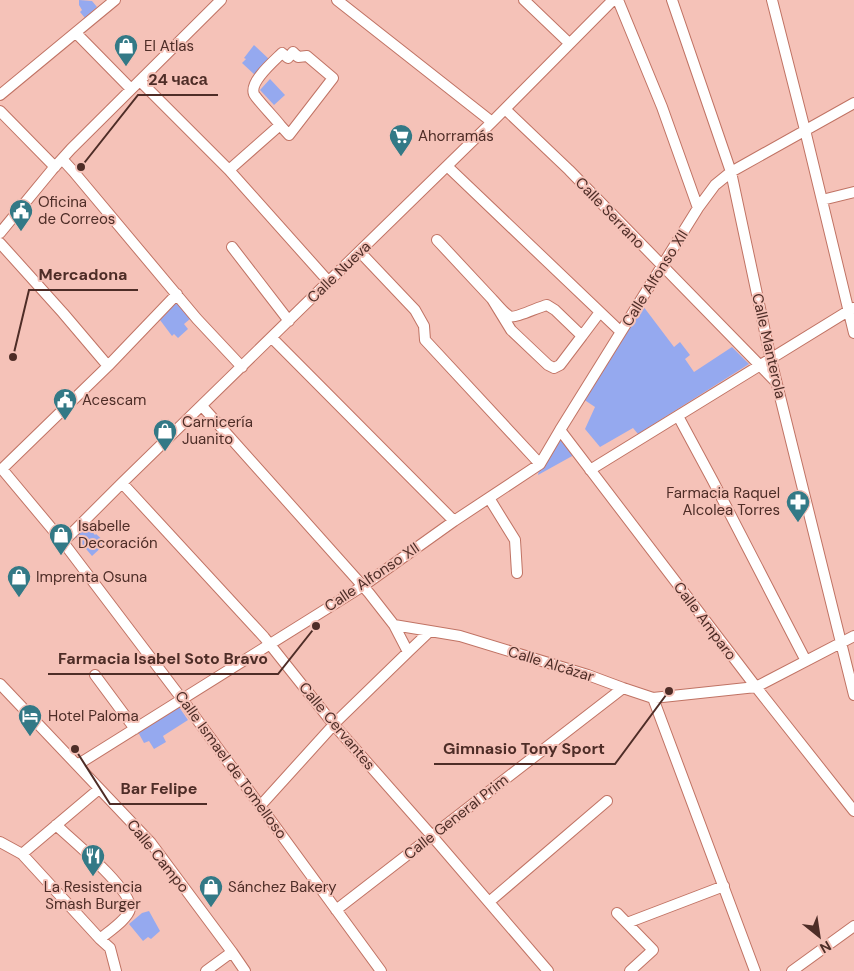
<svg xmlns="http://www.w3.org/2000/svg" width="854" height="971" viewBox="0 0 854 971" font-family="'DM Sans',sans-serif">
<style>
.green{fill:#95a9ef}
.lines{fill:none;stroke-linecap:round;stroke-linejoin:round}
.minor-casing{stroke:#c07364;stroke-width:12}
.minor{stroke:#fff;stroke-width:10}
.labels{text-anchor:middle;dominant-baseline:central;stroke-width:4;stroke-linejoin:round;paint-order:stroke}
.poi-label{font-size:15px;fill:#4e2d27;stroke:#f5c2b8;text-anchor:start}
.street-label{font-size:15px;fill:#4e2d27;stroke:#f5c2b8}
.leader{fill:none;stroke:#4e2d27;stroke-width:2}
.callout-dot{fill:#4e2d27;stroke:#f5c2b8;stroke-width:2}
.callout-label{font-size:16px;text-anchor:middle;font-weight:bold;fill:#4e2d27;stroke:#f5c2b8;stroke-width:4;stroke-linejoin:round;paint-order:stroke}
</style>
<rect width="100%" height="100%" fill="#f5c2b8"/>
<path class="green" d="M 79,0 L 92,1 L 97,7 L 85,18 L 80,12 L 82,10 L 79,5 Z
M 254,45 L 270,60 L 256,76 L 242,63 L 246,59 L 244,58 Z
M 270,79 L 285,95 L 274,105 L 260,90 Z
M 175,304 L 178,304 L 190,319 L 184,324 L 188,329 L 178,338 L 174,334 L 172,336 L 160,320 Z
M 643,306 L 674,347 L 680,342 L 690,355 L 685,359 L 694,372 L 732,347 L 749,364 L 638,434 L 633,428 L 600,447 L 585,429 L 595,407 L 583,399 Z
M 560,430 L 574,455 L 538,475 L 540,464 Z
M 87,526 L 95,535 L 96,534 L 106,543 L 92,556 L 76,537 Z
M 179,707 L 188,720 L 163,736 L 166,742 L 154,749 L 149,741 L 144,743 L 138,732 Z
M 149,911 L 160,931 L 151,939 L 148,937 L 143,941 L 129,924 L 142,913 Z"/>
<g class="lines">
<g class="minor-casing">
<path id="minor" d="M 337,0 L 492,122
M 524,0 L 569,43
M 618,0 L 662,107 L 698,208
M 672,0 L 731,172 L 771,360 L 854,695
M 772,0 L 805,130 L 854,333
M 76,33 L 131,89
M 140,81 L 229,170 L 329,282
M 0,95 L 115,0
M 505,109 L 569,170 L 776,382
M 0,111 L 55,167
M 62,159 L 73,171 L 197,319 L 242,367
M 447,166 L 621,332
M 229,170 L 280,125 L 289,135 L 333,78 L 307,56 L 298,57 L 293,52 L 288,58 L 282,53 C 274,61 249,82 254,94 C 257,100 275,118 280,125
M 822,200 L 854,192
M 0,233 L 52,170 L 71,149 L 221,0
M 437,240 L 492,299 L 511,330 L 548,365 L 554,368 L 560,365 L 582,336 L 555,310 L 547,305 C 538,307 515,319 509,316 C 503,312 497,304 492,299
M 0,243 L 63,313 L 108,366
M 232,247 L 289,321
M 360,252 L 415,310 L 424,326 L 425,340 L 540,464
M 177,294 L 108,366 L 2,469 L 63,542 L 182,699 L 381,971
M 582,336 L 600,312
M 272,338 L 454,521
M 202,406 L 369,593 L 394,625 L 408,652 L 338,720 L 261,805
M 678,416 L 713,481 L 806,661
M 560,430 L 756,687 L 854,811
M 590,470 L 853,308
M 122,483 L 264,637 L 334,725 L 432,836 L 548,971
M 489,498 L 515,540 L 517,573
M 63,542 L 122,483 L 492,122 L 613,0
M 394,625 L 460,636 L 588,675 L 623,688 L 653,698 L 756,687 L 854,636
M 408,652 L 429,632
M 95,675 L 135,729
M 0,684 L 151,843 L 232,952 L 245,971
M 653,698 L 755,971
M 77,765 L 363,586 L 454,521 L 540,464 L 560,430 L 698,208 L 715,185 L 731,172 L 854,103
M 56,825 C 70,838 134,891 130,909 C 128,919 108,932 100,939
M 0,842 L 22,854 L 100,939 L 110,948 L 116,971
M 22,854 L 99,789
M 489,902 L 607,801
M 336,910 L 623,688
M 617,913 L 653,950 L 630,971
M 627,923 L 724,886
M 206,971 L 232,952
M 792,971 L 854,926"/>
</g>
<use href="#minor" class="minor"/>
</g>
<defs>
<g id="shop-pin" transform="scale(1.25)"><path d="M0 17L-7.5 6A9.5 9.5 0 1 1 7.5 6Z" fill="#337986" stroke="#f5c2b8"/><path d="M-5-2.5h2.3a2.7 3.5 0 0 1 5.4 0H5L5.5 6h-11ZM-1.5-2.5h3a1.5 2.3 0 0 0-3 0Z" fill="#fff"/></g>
<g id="supermarket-pin" transform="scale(1.25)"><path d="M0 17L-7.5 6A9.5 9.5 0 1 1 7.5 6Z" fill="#337986" stroke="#f5c2b8"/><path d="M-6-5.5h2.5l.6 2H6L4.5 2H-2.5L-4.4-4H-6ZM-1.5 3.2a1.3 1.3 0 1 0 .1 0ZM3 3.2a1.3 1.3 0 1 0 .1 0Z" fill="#fff"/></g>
<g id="civic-pin" transform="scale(1.25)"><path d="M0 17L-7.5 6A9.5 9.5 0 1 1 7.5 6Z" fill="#337986" stroke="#f5c2b8"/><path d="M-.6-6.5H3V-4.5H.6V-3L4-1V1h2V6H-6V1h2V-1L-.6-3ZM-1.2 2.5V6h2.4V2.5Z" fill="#fff"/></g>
<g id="pharmacy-pin" transform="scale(1.25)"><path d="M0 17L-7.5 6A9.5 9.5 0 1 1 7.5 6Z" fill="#337986" stroke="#f5c2b8"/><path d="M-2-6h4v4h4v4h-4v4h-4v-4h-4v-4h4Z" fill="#fff"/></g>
<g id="hotel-pin" transform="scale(1.25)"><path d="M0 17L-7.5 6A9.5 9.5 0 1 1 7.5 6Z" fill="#337986" stroke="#f5c2b8"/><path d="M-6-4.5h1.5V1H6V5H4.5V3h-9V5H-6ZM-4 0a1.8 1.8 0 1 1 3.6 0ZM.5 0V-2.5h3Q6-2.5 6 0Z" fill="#fff"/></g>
<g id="restaurant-pin" transform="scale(1.25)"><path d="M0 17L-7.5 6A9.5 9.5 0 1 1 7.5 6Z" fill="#337986" stroke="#f5c2b8"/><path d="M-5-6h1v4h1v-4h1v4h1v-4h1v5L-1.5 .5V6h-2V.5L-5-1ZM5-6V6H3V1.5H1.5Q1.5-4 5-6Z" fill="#fff"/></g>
</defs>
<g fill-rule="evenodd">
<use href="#shop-pin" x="126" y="46"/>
<use href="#supermarket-pin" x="401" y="136"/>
<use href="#civic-pin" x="21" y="211"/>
<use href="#civic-pin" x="65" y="400"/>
<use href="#shop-pin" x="165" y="431"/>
<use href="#pharmacy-pin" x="798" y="502"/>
<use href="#shop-pin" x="61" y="535"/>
<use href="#shop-pin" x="19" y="577"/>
<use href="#hotel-pin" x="30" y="716"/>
<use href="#restaurant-pin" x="93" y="856"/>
<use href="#shop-pin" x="211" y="887"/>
</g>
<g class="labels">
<g class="poi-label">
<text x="144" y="46">El Atlas</text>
<text x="418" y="136">Ahorramás</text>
<text x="38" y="202">Oficina<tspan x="38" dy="17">de Correos</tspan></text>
<text x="82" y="400">Acescam</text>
<text x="182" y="422">Carnicería<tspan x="182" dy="17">Juanito</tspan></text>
<text x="780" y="493" text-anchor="end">Farmacia Raquel<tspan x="780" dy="17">Alcolea Torres</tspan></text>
<text x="78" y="526">Isabelle<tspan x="78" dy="17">Decoración</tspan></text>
<text x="36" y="577">Imprenta Osuna</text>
<text x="48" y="716">Hotel Paloma</text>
<text x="93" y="887" text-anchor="middle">La Resistencia<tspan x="93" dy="17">Smash Burger</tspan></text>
<text x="228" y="887">Sánchez Bakery</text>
</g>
<g class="street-label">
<text transform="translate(610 213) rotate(46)">Calle Serrano</text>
<text transform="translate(339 272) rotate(-44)">Calle Nueva</text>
<text transform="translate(655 278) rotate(-58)">Calle Alfonso XII</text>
<text transform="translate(769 346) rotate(77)">Calle Manterola</text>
<text transform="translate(372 577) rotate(-34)">Calle Alfonso XII</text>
<text transform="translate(705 621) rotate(53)">Calle Amparo</text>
<text transform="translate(551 664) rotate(17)">Calle Alcázar</text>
<text transform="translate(337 726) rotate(50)">Calle Cervantes</text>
<text transform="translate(231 765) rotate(54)">Calle Ismael de Tomelloso</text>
<text transform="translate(456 817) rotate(-38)">Calle General Prim</text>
<text transform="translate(158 856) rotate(51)">Calle Campo</text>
</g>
</g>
<path class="leader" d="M81 167L138 95H218M13 357L29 290H138M316 626L278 674H48M669 691L615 764H434M75 749L110 804H207"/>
<g class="callout-dot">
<circle cx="81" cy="167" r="5"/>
<circle cx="13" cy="357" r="5"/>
<circle cx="316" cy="626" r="5"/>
<circle cx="669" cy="691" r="5"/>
<circle cx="75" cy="749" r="5"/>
</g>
<g class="callout-label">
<text x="178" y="85">24 часа</text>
<text x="83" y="280">Mercadona</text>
<text x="163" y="664">Farmacia Isabel Soto Bravo</text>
<text x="524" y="754">Gimnasio Tony Sport</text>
<text x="159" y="794">Bar Felipe</text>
</g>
<g transform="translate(819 936) rotate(150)" stroke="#f5c2b8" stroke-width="4" paint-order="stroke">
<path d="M0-4L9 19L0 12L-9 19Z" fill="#4e2d27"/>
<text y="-8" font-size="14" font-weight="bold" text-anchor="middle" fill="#4e2d27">N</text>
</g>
</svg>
